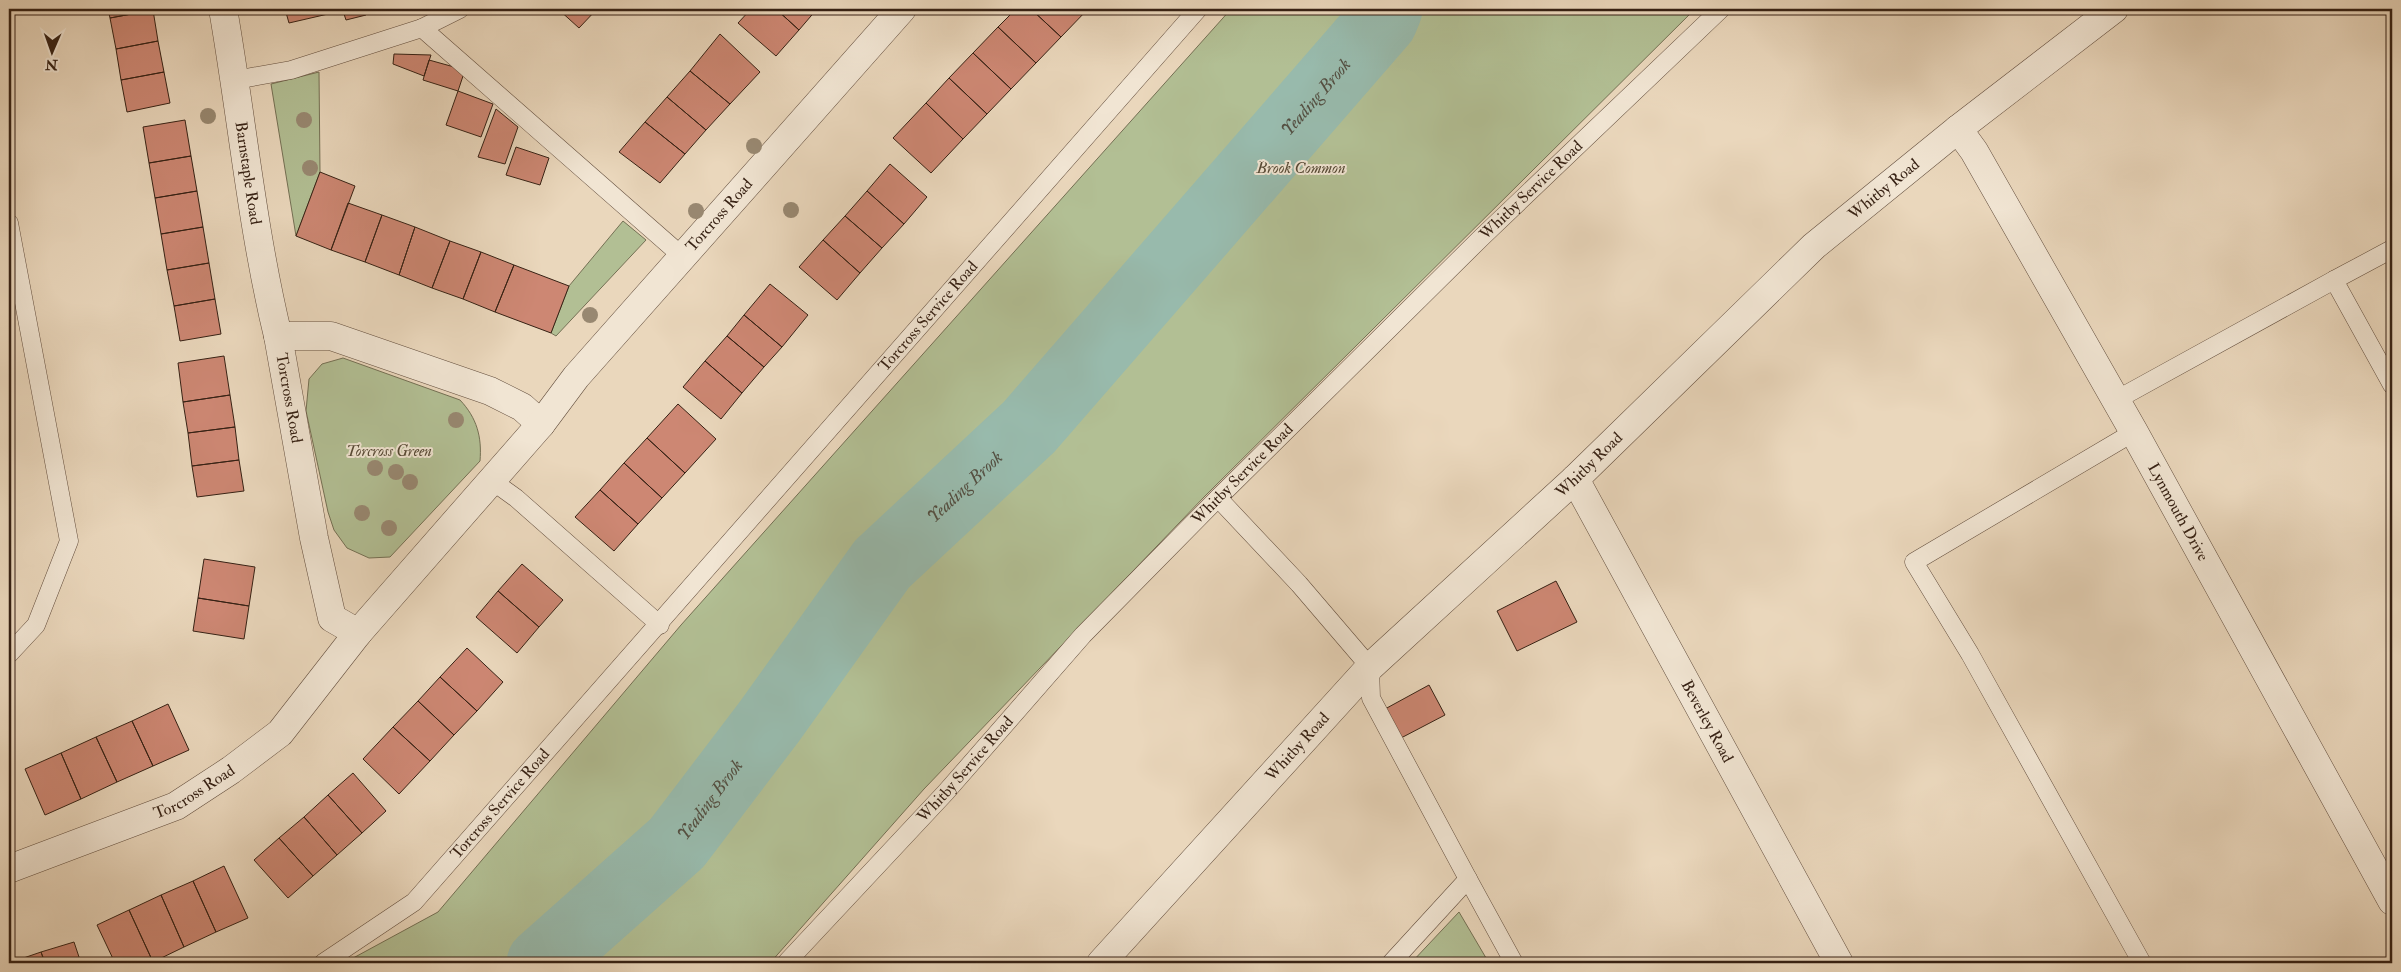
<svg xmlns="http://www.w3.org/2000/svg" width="2401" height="972" viewBox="0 0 2401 972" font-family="'IM FELL Double Pica',serif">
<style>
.green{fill:#b2bf94;stroke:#747054}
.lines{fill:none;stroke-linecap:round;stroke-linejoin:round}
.river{stroke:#98baac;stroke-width:71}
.building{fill:#cd8773;stroke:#362114}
.service-casing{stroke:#634e3e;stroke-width:19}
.minor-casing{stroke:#634e3e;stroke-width:29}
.service{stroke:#f1e5d3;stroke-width:18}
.minor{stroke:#f1e5d3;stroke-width:28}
.tree{fill:#988871}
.labels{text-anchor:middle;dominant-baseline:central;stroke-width:4;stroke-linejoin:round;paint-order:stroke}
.park-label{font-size:16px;font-style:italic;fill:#554834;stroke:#f1e5d3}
.street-label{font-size:16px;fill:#362114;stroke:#f1e5d3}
.water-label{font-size:18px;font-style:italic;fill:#534f42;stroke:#f1e5d3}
</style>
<rect width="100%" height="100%" fill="#ead7bc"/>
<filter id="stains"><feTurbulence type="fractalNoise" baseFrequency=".004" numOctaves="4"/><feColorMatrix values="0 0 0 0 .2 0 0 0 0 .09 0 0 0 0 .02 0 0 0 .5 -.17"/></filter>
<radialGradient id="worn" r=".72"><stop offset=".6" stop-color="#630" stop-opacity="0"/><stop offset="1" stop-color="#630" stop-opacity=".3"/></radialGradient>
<path class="green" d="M 1231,9 L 1695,9 L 1204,497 L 924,789 L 770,963 L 344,963 L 438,912 L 681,625 Z
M 319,72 L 320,172 L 296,236 L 271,84 Z
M 623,221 L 646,240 L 556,336 L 551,333 L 569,286 Z
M 343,358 L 460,400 C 477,418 482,437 480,461 L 390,557 L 369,558 L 347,548 L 334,530 L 328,512 L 306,411 L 309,379 L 322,364 Z
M 1459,912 L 1489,963 L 1411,963 Z"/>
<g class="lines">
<path class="river" id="s1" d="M 542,963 L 677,843 L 769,722 L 882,564 L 1029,427 L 1382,21 L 1387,9"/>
</g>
<path class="building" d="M 108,9 L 152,9 L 153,10 L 110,18 Z
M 285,9 L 327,9 L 328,14 L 289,23 Z
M 327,9 L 364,9 L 366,15 L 346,20 L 343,11 L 328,14 Z
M 558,9 L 597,9 L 579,28 Z
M 751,9 L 776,9 L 799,30 L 776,56 L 738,23 Z
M 776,9 L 817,9 L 799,30 Z
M 1016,9 L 1031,9 L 1061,37 L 1036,63 L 998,27 Z
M 1031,9 L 1088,9 L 1061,37 Z
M 153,10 L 158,41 L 116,49 L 110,18 Z
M 998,27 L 1036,63 L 1011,89 L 973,53 Z
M 720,34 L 760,72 L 730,104 L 690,71 Z
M 158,41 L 164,72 L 121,80 L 116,49 Z
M 973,53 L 1011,89 L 987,114 L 949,78 Z
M 394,54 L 431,55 L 424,76 L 393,64 Z
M 429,60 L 465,70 L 458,91 L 423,80 Z
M 690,71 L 730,104 L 706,130 L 667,97 Z
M 164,72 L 170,103 L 127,112 L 121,80 Z
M 949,78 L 987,114 L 963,139 L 926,103 Z
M 458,91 L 493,104 L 481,137 L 446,125 Z
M 667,97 L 706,130 L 685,154 L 645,122 Z
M 926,103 L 963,139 L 931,173 L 893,138 Z
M 496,109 L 518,127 L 505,164 L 478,157 Z
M 185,120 L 191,156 L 149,163 L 143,127 Z
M 645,122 L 685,154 L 660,183 L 619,152 Z
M 516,147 L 549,158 L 540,185 L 506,175 Z
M 191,156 L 197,191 L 155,198 L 149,163 Z
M 890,164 L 927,197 L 904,224 L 867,191 Z
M 320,172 L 355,186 L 331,250 L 296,236 Z
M 197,191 L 203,227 L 161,234 L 155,198 Z
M 867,191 L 904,224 L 882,248 L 845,216 Z
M 348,203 L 382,215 L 365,262 L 331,250 Z
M 382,215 L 415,227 L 399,275 L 365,262 Z
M 845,216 L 882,248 L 860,273 L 823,240 Z
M 203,227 L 209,263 L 167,270 L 161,234 Z
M 415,227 L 450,241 L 432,288 L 399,275 Z
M 823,240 L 860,273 L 837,300 L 799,267 Z
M 450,241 L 481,252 L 463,299 L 432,288 Z
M 481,252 L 514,265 L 495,312 L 463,299 Z
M 209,263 L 215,299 L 174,306 L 167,270 Z
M 514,265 L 569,286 L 551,333 L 495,312 Z
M 770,284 L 808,315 L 782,347 L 744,315 Z
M 215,299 L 221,334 L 180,341 L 174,306 Z
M 744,315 L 782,347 L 764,367 L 727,336 Z
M 727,336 L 764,367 L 742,393 L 705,361 Z
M 224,356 L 230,395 L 183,402 L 178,363 Z
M 705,361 L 742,393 L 721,419 L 683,387 Z
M 230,395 L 235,427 L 188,433 L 183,402 Z
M 678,404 L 716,439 L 685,473 L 647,438 Z
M 235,427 L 239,460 L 192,466 L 188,433 Z
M 647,438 L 685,473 L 662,498 L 624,463 Z
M 239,460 L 244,491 L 197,497 L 192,466 Z
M 624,463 L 662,498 L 638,524 L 600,490 Z
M 600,490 L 638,524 L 614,551 L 575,517 Z
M 204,559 L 255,567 L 249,606 L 198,598 Z
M 522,564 L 563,600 L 539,627 L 498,591 Z
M 1556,581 L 1577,622 L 1517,651 L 1497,611 Z
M 498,591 L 539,627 L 517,653 L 476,617 Z
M 198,598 L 249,606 L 244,639 L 193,631 Z
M 467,648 L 503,682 L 477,711 L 440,677 Z
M 440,677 L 477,711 L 454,735 L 418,701 Z
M 1429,685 L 1445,715 L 1401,738 L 1385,709 Z
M 418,701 L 454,735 L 430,761 L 393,727 Z
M 168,704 L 189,750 L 153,766 L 132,721 Z
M 132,721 L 153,766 L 117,782 L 96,737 Z
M 393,727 L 430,761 L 399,794 L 363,759 Z
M 96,737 L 117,782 L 81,799 L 61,753 Z
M 61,753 L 81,799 L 45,815 L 25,769 Z
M 353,773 L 386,811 L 362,833 L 328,795 Z
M 328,795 L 362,833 L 337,855 L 304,817 Z
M 304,817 L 337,855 L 313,876 L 279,838 Z
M 279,838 L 313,876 L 288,898 L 254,860 Z
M 224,866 L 248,918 L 216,932 L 193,881 Z
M 193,881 L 216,932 L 184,947 L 161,895 Z
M 161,895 L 184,947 L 153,962 L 129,910 Z
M 129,910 L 153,962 L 149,963 L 115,963 L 97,925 Z
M 74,942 L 81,963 L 45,963 L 41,952 Z
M 41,952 L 45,963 L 9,963 Z"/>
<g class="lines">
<g class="service-casing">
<g id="service">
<path d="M 422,28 L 460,9"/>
<path d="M 235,80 L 291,70 L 422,28 L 683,257"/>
<path d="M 9,223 L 69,541 L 36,625 L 9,654"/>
<path d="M 2334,280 L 2392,249"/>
<path d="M 2116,400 L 2334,280 L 2392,385"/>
<path d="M 2134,432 L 1914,562 L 1970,654 L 2142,963"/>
<path d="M 491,480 L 516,498 L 660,625"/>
<path d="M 1218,498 L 1299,584 L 1370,667 L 1371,698 L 1468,879"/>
<path id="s2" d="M 323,963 L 414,902 L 1198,9"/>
<path id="s3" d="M 786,963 L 946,792 L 1083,635 L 1218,498 L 1482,237 L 1721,9"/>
<path d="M 1391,963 L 1468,879 L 1514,963"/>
</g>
</g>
<g class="minor-casing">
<g id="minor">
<path id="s4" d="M 223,9 C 242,118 252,229 278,336"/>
<path id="s5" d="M 1958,129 L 1974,151 L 2134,432 L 2392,901"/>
<path id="s6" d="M 1575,479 L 1839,963"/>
<path d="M 358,633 L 332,618 L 314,538 L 278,336 L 331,336 L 490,391 L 522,407 L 541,424"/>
<path id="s7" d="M 9,869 L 176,806 L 231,770 L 280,733 L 358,633 L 541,424 L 576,377 L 902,9"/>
<path id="s8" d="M 1101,963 L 1370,667 L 1575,479 L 1814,246 L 1958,129 L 2114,9"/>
</g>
</g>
<use href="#service" class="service"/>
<use href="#minor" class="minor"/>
</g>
<g class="tree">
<circle cx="208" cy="116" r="8"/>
<circle cx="304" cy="120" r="8"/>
<circle cx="754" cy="146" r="8"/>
<circle cx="310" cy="168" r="8"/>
<circle cx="791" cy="210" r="8"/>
<circle cx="696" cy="211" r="8"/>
<circle cx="590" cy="315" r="8"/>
<circle cx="456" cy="420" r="8"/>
<circle cx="375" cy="468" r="8"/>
<circle cx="396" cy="472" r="8"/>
<circle cx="410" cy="482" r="8"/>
<circle cx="362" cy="513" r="8"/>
<circle cx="389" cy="528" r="8"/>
</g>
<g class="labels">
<g class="park-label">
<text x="1301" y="168">Brook Common</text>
<text x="389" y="451">Torcross Green</text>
</g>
<g class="street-label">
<text stroke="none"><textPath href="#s4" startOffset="166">Barnstaple Road</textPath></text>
<text stroke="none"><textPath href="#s8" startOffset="1102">Whitby Road</textPath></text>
<text stroke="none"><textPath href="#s3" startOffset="1074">Whitby Service Road</textPath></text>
<text stroke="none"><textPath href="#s7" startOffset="985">Torcross Road</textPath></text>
<text stroke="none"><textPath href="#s2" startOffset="889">Torcross Service Road</textPath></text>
<text transform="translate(289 398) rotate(80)">Torcross Road</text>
<text stroke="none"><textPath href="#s8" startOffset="698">Whitby Road</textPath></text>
<text stroke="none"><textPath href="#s3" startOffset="669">Whitby Service Road</textPath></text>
<text stroke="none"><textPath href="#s5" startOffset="442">Lynmouth Drive</textPath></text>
<text stroke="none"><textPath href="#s6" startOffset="276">Beverley Road</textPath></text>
<text stroke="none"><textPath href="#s8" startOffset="292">Whitby Road</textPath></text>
<text stroke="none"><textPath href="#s3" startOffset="264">Whitby Service Road</textPath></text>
<text stroke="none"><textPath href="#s7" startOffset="201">Torcross Road</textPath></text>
<text stroke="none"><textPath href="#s2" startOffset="240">Torcross Service Road</textPath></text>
</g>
<g class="water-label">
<text stroke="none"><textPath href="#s1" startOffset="1165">Yeading Brook</textPath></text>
<text stroke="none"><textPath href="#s1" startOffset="640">Yeading Brook</textPath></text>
<text stroke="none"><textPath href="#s1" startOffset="235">Yeading Brook</textPath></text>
</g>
</g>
<rect width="2401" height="972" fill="none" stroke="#ead7bc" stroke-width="30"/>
<rect x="10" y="10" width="2381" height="952" fill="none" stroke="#362114" stroke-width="2.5"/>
<rect x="15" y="15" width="2371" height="942" fill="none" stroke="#362114"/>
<g transform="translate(52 52) rotate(182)" stroke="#f1e5d3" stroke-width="4" paint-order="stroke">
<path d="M0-4L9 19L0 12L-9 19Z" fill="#362114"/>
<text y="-8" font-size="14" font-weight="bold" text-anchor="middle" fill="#362114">N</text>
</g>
<rect width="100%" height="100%" filter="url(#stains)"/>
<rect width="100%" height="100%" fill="url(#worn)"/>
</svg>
